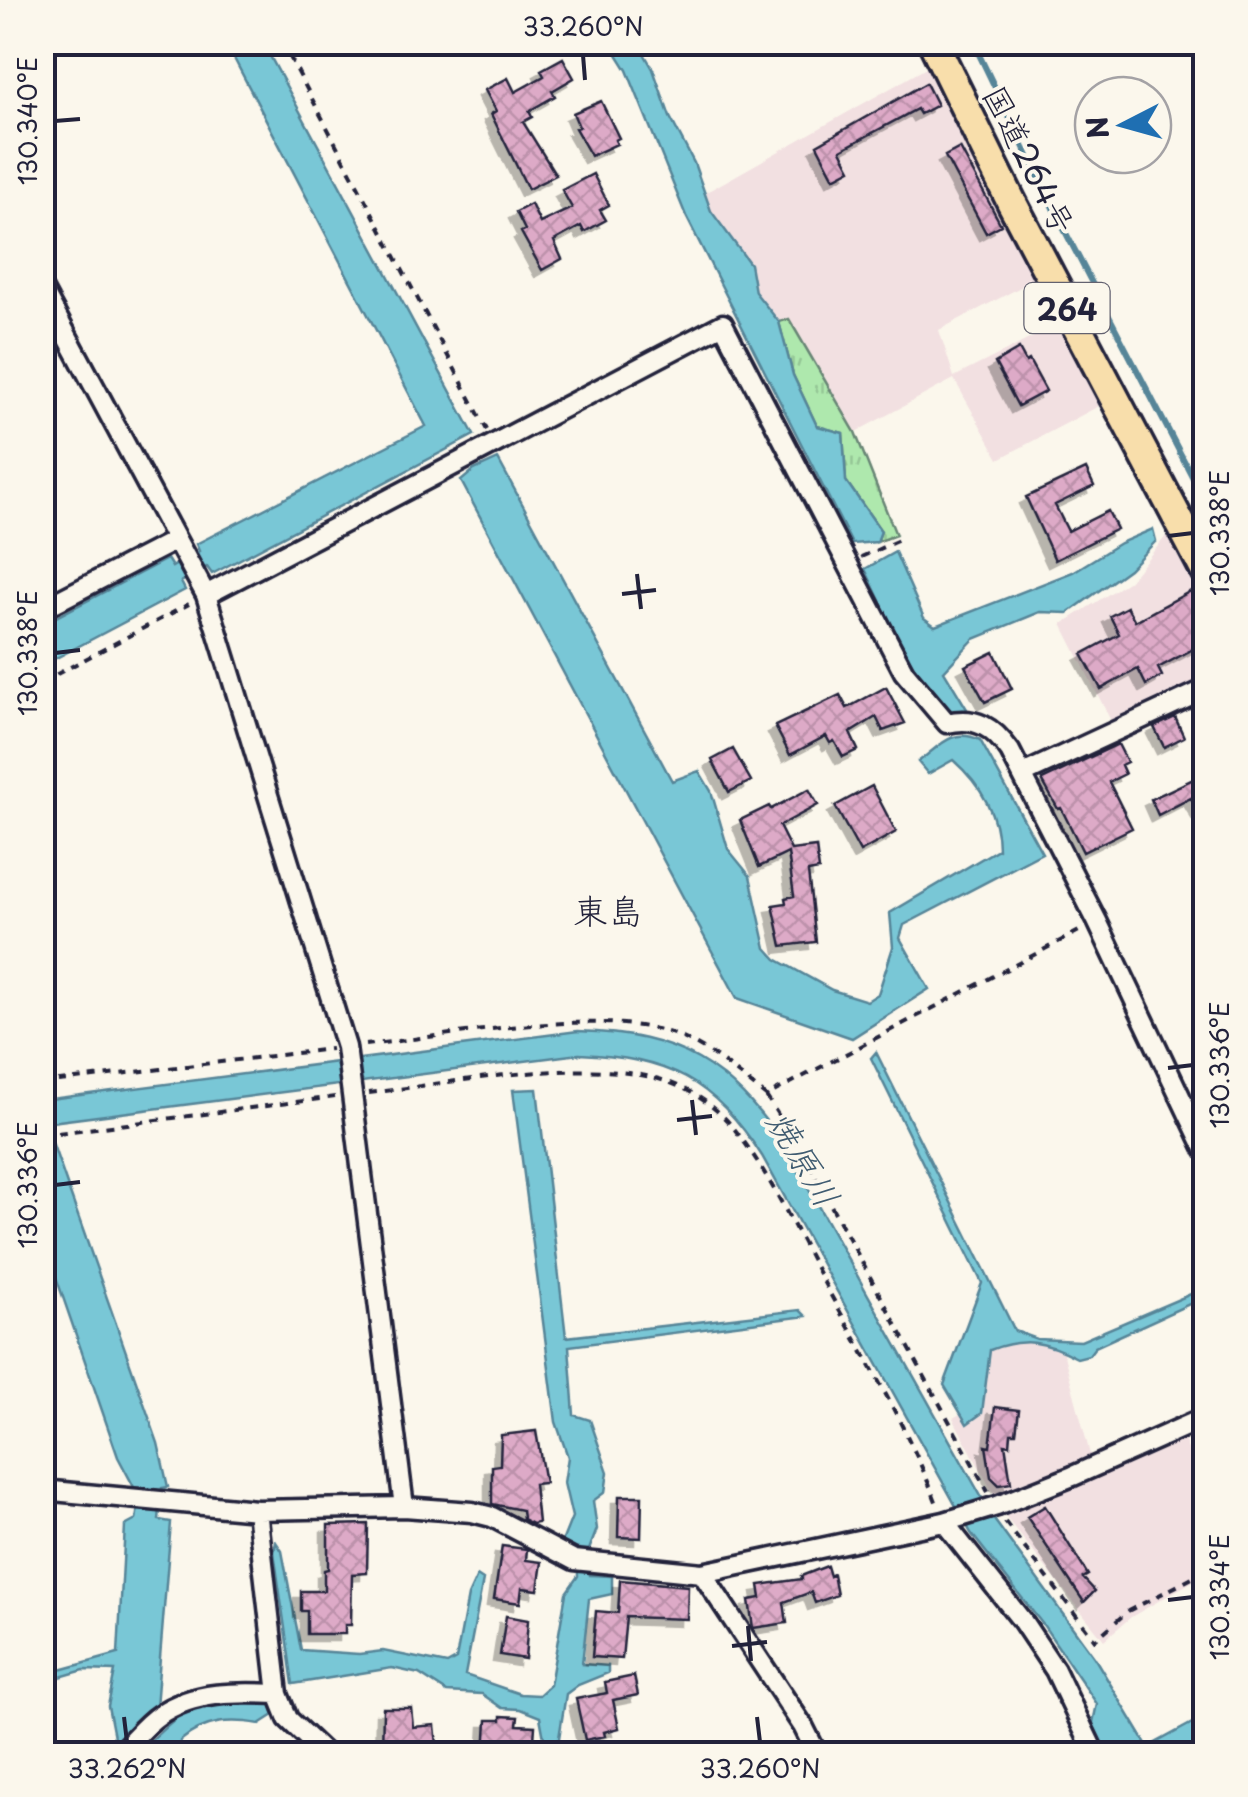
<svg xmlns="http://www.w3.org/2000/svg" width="1248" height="1797" viewBox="0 0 1248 1797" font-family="'Playpen Sans','Klee One',sans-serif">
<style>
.built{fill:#f2e0e1}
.grass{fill:url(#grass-tufts);stroke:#688574;stroke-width:2.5}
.water{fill:#79c7d6;stroke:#568598;stroke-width:2.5}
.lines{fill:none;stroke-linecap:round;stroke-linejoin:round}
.stream{stroke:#568598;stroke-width:6}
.building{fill:url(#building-cross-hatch);stroke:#22223b;stroke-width:2.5;filter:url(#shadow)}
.minor-casing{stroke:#22223b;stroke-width:25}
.trunk-casing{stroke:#22223b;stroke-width:35}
.path{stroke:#22223b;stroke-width:4;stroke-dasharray:8 8;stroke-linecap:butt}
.minor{stroke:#fbf7ec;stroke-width:18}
.trunk{stroke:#f8deab;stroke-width:28}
.ticks{fill:none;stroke:#22223b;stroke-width:4}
.labels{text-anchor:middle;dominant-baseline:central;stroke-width:8;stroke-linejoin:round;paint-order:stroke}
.shield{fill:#fbf7ec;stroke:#636270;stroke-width:2.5}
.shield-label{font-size:30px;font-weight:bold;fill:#22223b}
.street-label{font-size:32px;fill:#22223b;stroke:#fbf7ec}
.neighbourhood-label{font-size:35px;fill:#22223b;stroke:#fbf7ec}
.water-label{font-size:35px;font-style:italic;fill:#405c71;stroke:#fbf7ec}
.neatline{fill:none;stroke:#22223b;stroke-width:4}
.ticks-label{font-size:25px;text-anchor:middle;fill:#22223b}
</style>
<defs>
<pattern id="grass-tufts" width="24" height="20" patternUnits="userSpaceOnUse" patternTransform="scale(2.5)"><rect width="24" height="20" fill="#aee8ad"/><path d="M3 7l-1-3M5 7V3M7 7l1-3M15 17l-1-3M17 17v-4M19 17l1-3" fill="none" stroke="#95c796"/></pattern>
<pattern id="building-cross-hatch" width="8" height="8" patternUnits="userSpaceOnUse" patternTransform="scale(2.5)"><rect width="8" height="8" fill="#ddaac7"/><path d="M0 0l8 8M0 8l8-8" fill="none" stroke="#bd92ac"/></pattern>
<filter id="shadow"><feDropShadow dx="-7" dy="7" stdDeviation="0" flood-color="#0004"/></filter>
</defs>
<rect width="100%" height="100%" fill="#fbf7ec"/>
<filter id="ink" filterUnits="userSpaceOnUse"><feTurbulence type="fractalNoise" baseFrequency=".01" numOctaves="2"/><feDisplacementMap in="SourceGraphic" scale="20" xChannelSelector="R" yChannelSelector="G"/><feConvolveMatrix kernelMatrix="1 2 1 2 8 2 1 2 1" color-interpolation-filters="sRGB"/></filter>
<g filter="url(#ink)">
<path class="built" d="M 928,67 L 1034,280 L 939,330 L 954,377 L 1057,325 L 1099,406 L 999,459 L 954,379 L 822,450 L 696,198 Z
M 1167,535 L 1205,608 L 1205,680 L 1113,725 L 1062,624 L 1129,581 Z
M 983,1336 L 1061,1344 L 1091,1458 L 1182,1435 L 1205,1489 L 1205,1574 L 1131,1617 L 1104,1640 L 1007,1519 L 953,1418 L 978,1404 Z"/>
<path class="grass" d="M 789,319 L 855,432 L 896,535 L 877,542 L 881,531 L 846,481 L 843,433 L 817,426 L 793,375 L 779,322 Z"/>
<path class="water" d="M 226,43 L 263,43 L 474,435 L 212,574 L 207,567 L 181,582 L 185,590 L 43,665 L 43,624 L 167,559 L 172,567 L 199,551 L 196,544 L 426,426 Z
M 610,43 L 638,43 L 653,69 L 670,117 L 694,163 L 711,211 L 750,264 L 755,292 L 779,322 L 793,375 L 817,426 L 843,433 L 846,481 L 881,531 L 877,542 L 852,544 L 686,216 L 627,70 Z
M 498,459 L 672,781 L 699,771 L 711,791 L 728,849 L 750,876 L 766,948 L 776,959 L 832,990 L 867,1001 L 878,994 L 893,947 L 890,913 L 998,849 C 998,812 980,784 953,760 L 928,774 L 918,762 C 940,746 952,727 980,740 L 1042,853 L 904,925 L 900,938 L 929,989 L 852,1038 L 737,998 L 461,481 L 474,470 Z
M 1153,529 L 1156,541 L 1129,569 L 1068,613 L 1040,612 L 974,639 L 944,671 L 967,709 L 944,712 L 904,651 L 865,569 L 895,552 L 924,618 L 935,626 L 1073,572 L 1120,543 Z
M 578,1031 C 679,1034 729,1064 785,1147 L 995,1521 L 1094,1657 L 1148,1747 L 1205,1716 L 1205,1754 L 1106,1754 L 1092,1727 L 1097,1704 L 1044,1626 L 971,1533 L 762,1156 C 714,1080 668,1058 579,1054 L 43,1123 L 42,1100 Z
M 876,1052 L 1015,1331 L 1037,1339 L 1081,1341 L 1205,1288 L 1205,1297 L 1095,1347 L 1089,1355 L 1077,1358 C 1045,1341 1024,1337 990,1350 L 982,1413 L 967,1424 L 944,1385 L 982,1283 L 871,1058 Z
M 537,1089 L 566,1337 L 800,1310 L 806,1316 L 569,1346 L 574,1415 L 590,1420 L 608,1472 L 605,1492 L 593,1501 L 597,1529 L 589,1550 L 590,1575 L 612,1576 L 612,1594 L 589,1599 L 582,1664 L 608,1666 L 608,1673 L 578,1685 L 566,1694 L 559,1738 L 562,1754 L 547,1754 L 540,1717 L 520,1709 L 502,1708 L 482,1694 L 447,1692 L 419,1674 L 392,1668 L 293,1684 L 274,1552 L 276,1542 L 282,1551 L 301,1650 L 359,1654 L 383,1651 L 447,1664 L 456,1659 L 468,1596 L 477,1576 L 483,1580 L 465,1675 L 520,1694 L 539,1695 L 550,1685 L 566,1593 L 578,1576 L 577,1551 L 562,1542 L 572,1517 L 564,1483 L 568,1457 L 556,1422 L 513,1090 Z
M 52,1142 L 158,1443 L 168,1487 L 162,1488 L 159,1520 L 171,1522 L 156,1707 L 134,1726 L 148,1743 C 160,1733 172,1719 186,1712 C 209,1701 250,1691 271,1705 L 274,1715 L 260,1724 C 230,1719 205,1720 180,1741 L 180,1754 L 136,1754 L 139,1750 L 129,1733 L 115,1742 L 108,1706 L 115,1671 L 84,1670 L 43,1682 L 42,1675 L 118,1654 L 125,1526 L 136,1520 L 141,1488 L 134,1487 L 118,1457 L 43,1239 L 43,1143 Z"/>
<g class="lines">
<path class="stream" d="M 973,42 L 1053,208 L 1206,503"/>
</g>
<path class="building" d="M 563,58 L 574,78 L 552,91 L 555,96 L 529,111 L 532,117 L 523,122 L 556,175 L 528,189 L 491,114 L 496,111 L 485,90 L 508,78 L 515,92 L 544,76 L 541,70 Z
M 926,83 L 937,105 L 920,114 L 917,109 L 841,150 L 851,169 L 834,178 L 817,145 Z
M 601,101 L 619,138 L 615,140 L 617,144 L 591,156 L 575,128 L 579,127 L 573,113 Z
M 960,148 L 1001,225 L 986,233 L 945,156 Z
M 593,174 L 609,205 L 600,210 L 606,220 L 584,232 L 581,226 L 554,241 L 562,259 L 542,270 L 521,232 L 525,230 L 516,212 L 531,204 L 540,223 L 572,208 L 562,190 Z
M 1019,349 L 1026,362 L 1029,360 L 1046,391 L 1018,406 L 995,363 Z
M 1086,469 L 1094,486 L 1055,505 L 1068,531 L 1108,511 L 1117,529 L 1055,560 L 1026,497 Z
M 1191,591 L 1206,619 L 1206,642 L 1158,668 L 1162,676 L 1146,685 L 1138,669 L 1101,689 L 1082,654 L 1119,634 L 1110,616 L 1127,607 L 1135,621 Z
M 994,652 L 1012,689 L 985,702 L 965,666 Z
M 886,687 L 905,723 L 883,731 L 876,717 L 850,733 L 858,750 L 843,757 L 834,741 L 830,743 L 826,736 L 790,755 L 775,726 L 840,695 L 847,708 Z
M 1175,717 L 1184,737 L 1164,747 L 1154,727 Z
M 1118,744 L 1127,762 L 1121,765 L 1125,774 L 1109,782 L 1132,828 L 1083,852 L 1061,808 L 1058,809 L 1042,780 Z
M 733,749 L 751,781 L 729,792 L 712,760 Z
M 1206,773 L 1206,823 L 1191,798 L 1158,815 L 1151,799 Z
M 872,786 L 896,832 L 860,852 L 835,806 Z
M 809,789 L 818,805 L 779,826 L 791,850 L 816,847 L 819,870 L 808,872 L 816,942 L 782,946 L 773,905 L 786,903 L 785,898 L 794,896 L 788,853 L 759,867 L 740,820 L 769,806 L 771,809 Z
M 995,1407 L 1019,1410 L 1016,1433 L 1011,1433 L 1010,1445 L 1005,1444 L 1011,1483 L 999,1485 L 991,1477 L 986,1446 L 990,1447 Z
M 536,1431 L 545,1483 L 534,1484 L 538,1523 L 532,1524 L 523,1519 L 522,1510 L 492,1504 L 492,1466 L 500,1465 L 501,1435 Z
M 619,1496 L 642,1496 L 641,1538 L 618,1537 Z
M 1045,1506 L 1088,1575 L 1083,1578 L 1095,1591 L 1084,1602 L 1027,1517 Z
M 368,1524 L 367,1573 L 352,1574 L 351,1625 L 345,1625 L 345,1634 L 307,1634 L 307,1611 L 301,1611 L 301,1591 L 324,1591 L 324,1570 L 328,1569 L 328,1525 Z
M 502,1546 L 527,1549 L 526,1560 L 542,1562 L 538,1590 L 522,1588 L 520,1603 L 494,1599 Z
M 827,1566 L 830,1576 L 833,1574 L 837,1595 L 815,1603 L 811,1592 L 784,1602 L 787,1623 L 753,1628 L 749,1600 L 761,1598 L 759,1585 L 802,1579 L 801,1576 Z
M 620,1580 L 688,1586 L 687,1619 L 626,1617 L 622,1659 L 592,1657 L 596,1611 L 618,1613 Z
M 506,1616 L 528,1620 L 525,1659 L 500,1655 Z
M 634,1676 L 638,1695 L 613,1700 L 619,1728 L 604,1732 L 605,1736 L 585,1740 L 576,1699 L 607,1693 L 605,1682 Z
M 383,1708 L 411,1708 L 413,1727 L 435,1725 L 438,1754 L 382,1754 Z
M 501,1716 L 518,1717 L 517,1725 L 535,1726 L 534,1741 L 526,1741 L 525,1754 L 485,1754 L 487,1720 L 501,1720 Z"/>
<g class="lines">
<g class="minor-casing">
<path id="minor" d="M 42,289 L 206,595 L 346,1047 L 404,1507
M 206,595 L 723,324 L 904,672 L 947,723 C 976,716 993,727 1010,751 L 1097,921 L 1206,1151
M 42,609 L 176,540
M 1023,774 L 1206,689
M 42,1490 L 257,1510 L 404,1507 L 472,1512 L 492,1517 L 574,1560 L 702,1573 L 803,1726 L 817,1754
M 257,1510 L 278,1694
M 944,1522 L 1023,1622 L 1055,1670 L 1095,1754
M 702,1573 L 944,1522 L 997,1506 L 1073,1476 L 1206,1417
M 118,1754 C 132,1742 144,1725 159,1715 C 193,1691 239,1692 278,1694 L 288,1719 L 325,1754"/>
</g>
<g class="trunk-casing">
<path id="trunk" d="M 933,42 L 1012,203 L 1206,572"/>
</g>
<path class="path" d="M 282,42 L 487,430
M 861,557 L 899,540
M 42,682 L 189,604
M 365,1045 C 449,1036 575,1011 656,1029 C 698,1038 734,1070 766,1096 L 1083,929
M 42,1083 L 331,1049
M 369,1093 C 452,1083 575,1058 655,1078 C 686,1086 716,1105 736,1131 C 771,1176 796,1232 823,1281 C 863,1354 907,1426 937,1504
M 766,1096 L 800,1149 L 988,1492
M 42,1135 L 335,1097
M 1005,1522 L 1095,1640 L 1128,1611 L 1206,1571"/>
<use href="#minor" class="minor"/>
<use href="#trunk" class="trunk"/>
</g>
</g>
<path class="ticks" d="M 583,55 L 585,80M 55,121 L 80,119M 1168,536 L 1193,533M 637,574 L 641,609M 622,594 L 656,590M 55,653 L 80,650M 1168,1068 L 1193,1065M 692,1100 L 696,1135M 677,1120 L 712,1116M 55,1185 L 80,1182M 1168,1600 L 1193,1597M 748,1626 L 751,1661M 732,1646 L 767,1642M 124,1717 L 127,1742M 757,1717 L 760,1742"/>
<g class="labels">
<rect class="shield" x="1024.5" y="283" width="85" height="50" rx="8"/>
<g class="shield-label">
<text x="1067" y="308">264</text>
</g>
<g class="street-label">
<text transform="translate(1030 159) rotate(63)">国道264号</text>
</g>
<g class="neighbourhood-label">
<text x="608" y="909">東島</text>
</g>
<g class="water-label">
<text transform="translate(805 1158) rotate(59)">焼原川</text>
</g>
</g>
<rect width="1248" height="1797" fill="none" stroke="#fbf7ec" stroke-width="110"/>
<g transform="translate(1123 125) rotate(264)"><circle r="48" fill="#fbf7ec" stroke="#a4a2a5" stroke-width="2.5"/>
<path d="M0-8L18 38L0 25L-18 38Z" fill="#1f6fb2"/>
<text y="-15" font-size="28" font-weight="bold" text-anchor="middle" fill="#22223b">N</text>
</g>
<rect x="55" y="55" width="1138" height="1687" class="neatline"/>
<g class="ticks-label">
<text x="583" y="36">33.260°N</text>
<text transform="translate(28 121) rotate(-90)" y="9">130.340°E</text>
<text transform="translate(1220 533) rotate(-90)" y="9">130.338°E</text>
<text transform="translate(28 653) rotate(-90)" y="9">130.338°E</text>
<text transform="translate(1220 1065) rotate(-90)" y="9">130.336°E</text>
<text transform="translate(28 1185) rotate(-90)" y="9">130.336°E</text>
<text transform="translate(1220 1597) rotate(-90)" y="9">130.334°E</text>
<text x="127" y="1778">33.262°N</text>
<text x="760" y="1778">33.260°N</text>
</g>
</svg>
